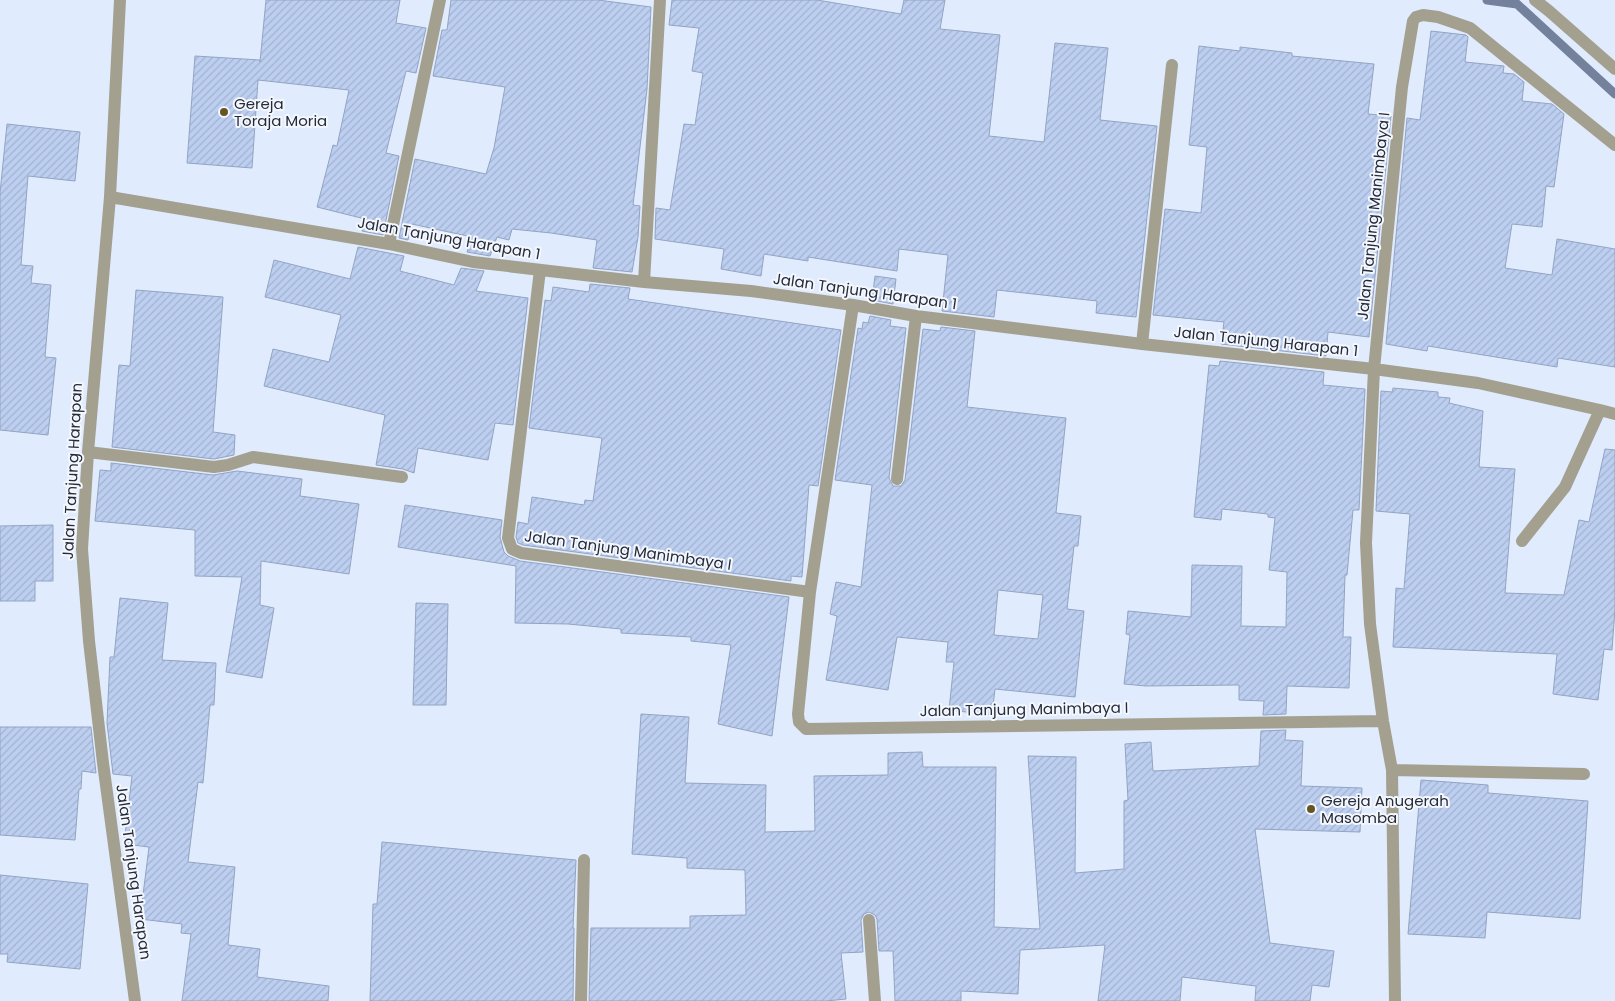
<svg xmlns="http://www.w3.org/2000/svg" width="1615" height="1001" viewBox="0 0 1615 1001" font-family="Poppins,sans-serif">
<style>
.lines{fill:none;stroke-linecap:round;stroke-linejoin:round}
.stream{stroke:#73819c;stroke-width:9}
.building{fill:url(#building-hatch);stroke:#93a4c2;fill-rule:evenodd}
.minor{stroke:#a4a090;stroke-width:12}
.poi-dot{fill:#645522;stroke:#f4f7fe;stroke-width:2}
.labels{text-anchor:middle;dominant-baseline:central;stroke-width:4;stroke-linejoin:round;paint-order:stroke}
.poi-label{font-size:15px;fill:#252c38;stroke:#f4f7fe;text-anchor:start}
.street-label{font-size:15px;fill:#252c38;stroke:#f4f7fe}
</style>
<defs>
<pattern id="building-hatch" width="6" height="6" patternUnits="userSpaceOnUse" patternTransform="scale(1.25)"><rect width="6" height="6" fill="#bdcff1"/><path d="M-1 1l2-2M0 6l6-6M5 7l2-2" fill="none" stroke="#a2b2cf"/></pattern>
</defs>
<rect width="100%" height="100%" fill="#e0ebfe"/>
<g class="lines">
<path class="stream" d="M 1487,0 L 1517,4 L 1615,94"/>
</g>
<path class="building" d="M 266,0 L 400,0 L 396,23 L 426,28 L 416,73 L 406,71 L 386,153 L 399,156 L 383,235 L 362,231 L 365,219 L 317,207 L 333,145 L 337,146 L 349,90 L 258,80 L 252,168 L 187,163 L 195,56 L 260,60 L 260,62 Z
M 451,0 L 598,0 L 651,7 L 647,89 L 633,205 L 640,206 L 638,237 L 632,272 L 593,268 L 597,240 L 551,233 L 512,229 L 509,240 L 497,237 L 490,256 L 467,252 L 472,237 L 412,224 L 408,240 L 399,238 L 415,159 L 486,174 L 494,148 L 505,87 L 433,76 L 442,30 L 447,30 Z
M 672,0 L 817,0 L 901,14 L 904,0 L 945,0 L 940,29 L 1000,35 L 989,136 L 1044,142 L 1055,43 L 1108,48 L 1100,120 L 1157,126 L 1136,317 L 1096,313 L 1097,301 L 997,290 L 994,317 L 942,311 L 948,255 L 899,249 L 897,271 L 808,257 L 808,261 L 764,254 L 761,276 L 721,269 L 724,249 L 655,239 L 656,208 L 670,210 L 684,124 L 695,125 L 703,73 L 692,71 L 699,28 L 669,25 Z
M 1431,31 L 1466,35 L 1468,37 L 1465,62 L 1504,66 L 1503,73 L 1514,74 L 1524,82 L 1522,101 L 1552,104 L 1564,114 L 1554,187 L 1546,186 L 1542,227 L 1512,224 L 1505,268 L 1552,275 L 1557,239 L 1615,249 L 1615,367 L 1558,358 L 1557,367 L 1428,346 L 1427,351 L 1386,344 L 1407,118 L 1420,120 Z
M 1199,46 L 1240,51 L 1240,47 L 1292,53 L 1292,56 L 1374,64 L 1368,114 L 1391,116 L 1369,337 L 1328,332 L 1326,356 L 1221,344 L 1224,322 L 1153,315 L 1165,209 L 1201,213 L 1207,147 L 1189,145 Z
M 7,124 L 80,132 L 75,181 L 28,176 L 21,265 L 33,266 L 31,283 L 51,285 L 45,357 L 56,358 L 48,435 L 0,430 L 0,193 Z
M 358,247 L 404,256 L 400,271 L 454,285 L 461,268 L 484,271 L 476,291 L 528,298 L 513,425 L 495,423 L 488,460 L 418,448 L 414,473 L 403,469 L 376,465 L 385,415 L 264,386 L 273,349 L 329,362 L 341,315 L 265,297 L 274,260 L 350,279 Z
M 875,276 L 896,279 L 893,304 L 872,300 Z
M 590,284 L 630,288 L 628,299 L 841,330 L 818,486 L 809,485 L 802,577 L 791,576 L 791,581 L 523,545 L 518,543 L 516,537 L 518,522 L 528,524 L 532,497 L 584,505 L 585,500 L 593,501 L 602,438 L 529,428 L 545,300 L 551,301 L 553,287 L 589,292 Z
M 136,290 L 223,297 L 213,432 L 235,435 L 234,455 L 214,459 L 112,447 L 119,365 L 130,366 Z
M 870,316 L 891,320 L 890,326 L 906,328 L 889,478 L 893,486 L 901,486 L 905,480 L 923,329 L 940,331 L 941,327 L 975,331 L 967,407 L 1066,418 L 1056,513 L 1081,516 L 1078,546 L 1074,546 L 1067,609 L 1084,611 L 1075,697 L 995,689 L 992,715 L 949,710 L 954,662 L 946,662 L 948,642 L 897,637 L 888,690 L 826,680 L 837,616 L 830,614 L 836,582 L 861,587 L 872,485 L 835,480 L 858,328 L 862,329 L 863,322 L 868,323 ZM 998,590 L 1043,595 L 1038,639 L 994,635 Z
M 1220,361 L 1324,372 L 1323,385 L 1365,389 L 1359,510 L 1353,510 L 1347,575 L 1345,575 L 1343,637 L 1351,637 L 1349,688 L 1287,686 L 1286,714 L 1263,715 L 1264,701 L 1239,700 L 1239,685 L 1146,686 L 1124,684 L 1130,635 L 1126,634 L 1128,611 L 1191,617 L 1192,565 L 1242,566 L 1241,626 L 1286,627 L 1287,572 L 1269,570 L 1275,518 L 1268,517 L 1268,514 L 1222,509 L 1221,520 L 1194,517 L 1209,365 L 1219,366 Z
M 1393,388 L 1438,392 L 1438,397 L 1450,398 L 1449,403 L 1483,411 L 1479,467 L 1515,469 L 1505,593 L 1564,595 L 1579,520 L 1589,522 L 1605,449 L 1615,450 L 1615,609 L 1612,650 L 1604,649 L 1598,700 L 1553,694 L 1557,654 L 1393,647 L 1396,588 L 1404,589 L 1410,514 L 1376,511 L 1381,391 L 1392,392 Z
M 111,463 L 213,475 L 237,471 L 302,479 L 300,496 L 359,504 L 349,574 L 261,561 L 260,605 L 274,608 L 262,678 L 226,672 L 242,577 L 195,576 L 195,530 L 95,521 L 100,470 L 111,471 Z
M 405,505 L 502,520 L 500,537 L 504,552 L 508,556 L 520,561 L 789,597 L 772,736 L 718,724 L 731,645 L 691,641 L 691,637 L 621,633 L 621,629 L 568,624 L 515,623 L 516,566 L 398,547 Z
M 53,525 L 53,581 L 35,581 L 35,601 L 0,601 L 0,526 Z
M 120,598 L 168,603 L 162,660 L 216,663 L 214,705 L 210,705 L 203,783 L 198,782 L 188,862 L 235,867 L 228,945 L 260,949 L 257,977 L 329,986 L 328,1001 L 182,1001 L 191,934 L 181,933 L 182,924 L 140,919 L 149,847 L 124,844 L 132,776 L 113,774 L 107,723 L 110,657 L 114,657 Z
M 416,603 L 448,604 L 446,705 L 413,705 Z
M 641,714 L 689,717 L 685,783 L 766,785 L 765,832 L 815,831 L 814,776 L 888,775 L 888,753 L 922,752 L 923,767 L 996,767 L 994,927 L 1040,929 L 1028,756 L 1076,757 L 1075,873 L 1124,869 L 1124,801 L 1128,800 L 1125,744 L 1151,742 L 1153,771 L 1259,766 L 1261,731 L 1286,730 L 1285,740 L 1303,741 L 1301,786 L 1362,788 L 1360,832 L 1255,829 L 1270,943 L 1334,951 L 1329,987 L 1312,985 L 1310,1001 L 1255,1001 L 1256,986 L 1182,977 L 1180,1001 L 1098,1001 L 1105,945 L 1020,950 L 1018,994 L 961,991 L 961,1001 L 895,1001 L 893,951 L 879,951 L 877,919 L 875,915 L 869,912 L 864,914 L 861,920 L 863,952 L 841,953 L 846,999 L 826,1001 L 589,1001 L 591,928 L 690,928 L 690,916 L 746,915 L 745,870 L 687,868 L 687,858 L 632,854 Z
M 0,727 L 91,727 L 96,773 L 82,771 L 81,789 L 79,789 L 75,840 L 0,835 Z
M 1421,780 L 1488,785 L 1488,793 L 1588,801 L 1580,919 L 1487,912 L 1485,938 L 1408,934 Z
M 382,842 L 576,860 L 573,928 L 574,928 L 573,1001 L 370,1001 L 373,904 L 377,904 Z
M 0,875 L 88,884 L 80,969 L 7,962 L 8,954 L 0,954 Z"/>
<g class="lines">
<path class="minor" d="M 120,0 L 110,197 L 88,452 L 82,549 L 89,641 L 103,763 L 135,1001
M 1535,0 L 1549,11 L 1615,69
M 110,197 L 389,244 L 473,262 L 644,282 L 751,291 L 853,305 L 916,316 L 1142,344 L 1374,369 L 1478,383 L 1600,410 L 1615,414
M 389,244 L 440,0
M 540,270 L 508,538 L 512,549 L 521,553 L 810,592
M 644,282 L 660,0
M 853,305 L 810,592 L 798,714 L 799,722 L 806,729 L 1383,721
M 1142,344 L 1172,65
M 88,452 L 214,467 L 228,465 L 253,457 L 402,477
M 897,479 L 916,316
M 1522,541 L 1565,487 L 1600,410
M 1392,770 L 1584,774
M 869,920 L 875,1001
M 581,1001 L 584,860
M 1395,1001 L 1392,770 L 1383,721 L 1370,624 L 1366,543 L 1374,369 L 1402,87 L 1413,21 L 1416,17 L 1423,15 L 1438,17 L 1470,28 L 1615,145"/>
</g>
<g class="poi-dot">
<circle cx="224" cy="112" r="5"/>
<circle cx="1311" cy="809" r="5"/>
</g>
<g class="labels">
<g class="poi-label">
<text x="234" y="103">Gereja<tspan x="234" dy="17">Toraja Moria</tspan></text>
<text x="1321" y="800">Gereja Anugerah<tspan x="1321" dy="17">Masomba</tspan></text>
</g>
<g class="street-label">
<text transform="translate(1373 216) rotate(-84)">Jalan Tanjung Manimbaya I</text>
<text transform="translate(449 238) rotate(10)">Jalan Tanjung Harapan 1</text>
<text transform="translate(865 291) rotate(8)">Jalan Tanjung Harapan 1</text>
<text transform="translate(1266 341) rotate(6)">Jalan Tanjung Harapan 1</text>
<text transform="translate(72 471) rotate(-87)">Jalan Tanjung Harapan</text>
<text transform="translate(628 550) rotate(8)">Jalan Tanjung Manimbaya I</text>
<text transform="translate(1024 709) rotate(-1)">Jalan Tanjung Manimbaya I</text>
<text transform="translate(134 872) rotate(82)">Jalan Tanjung Harapan</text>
</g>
</g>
</svg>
